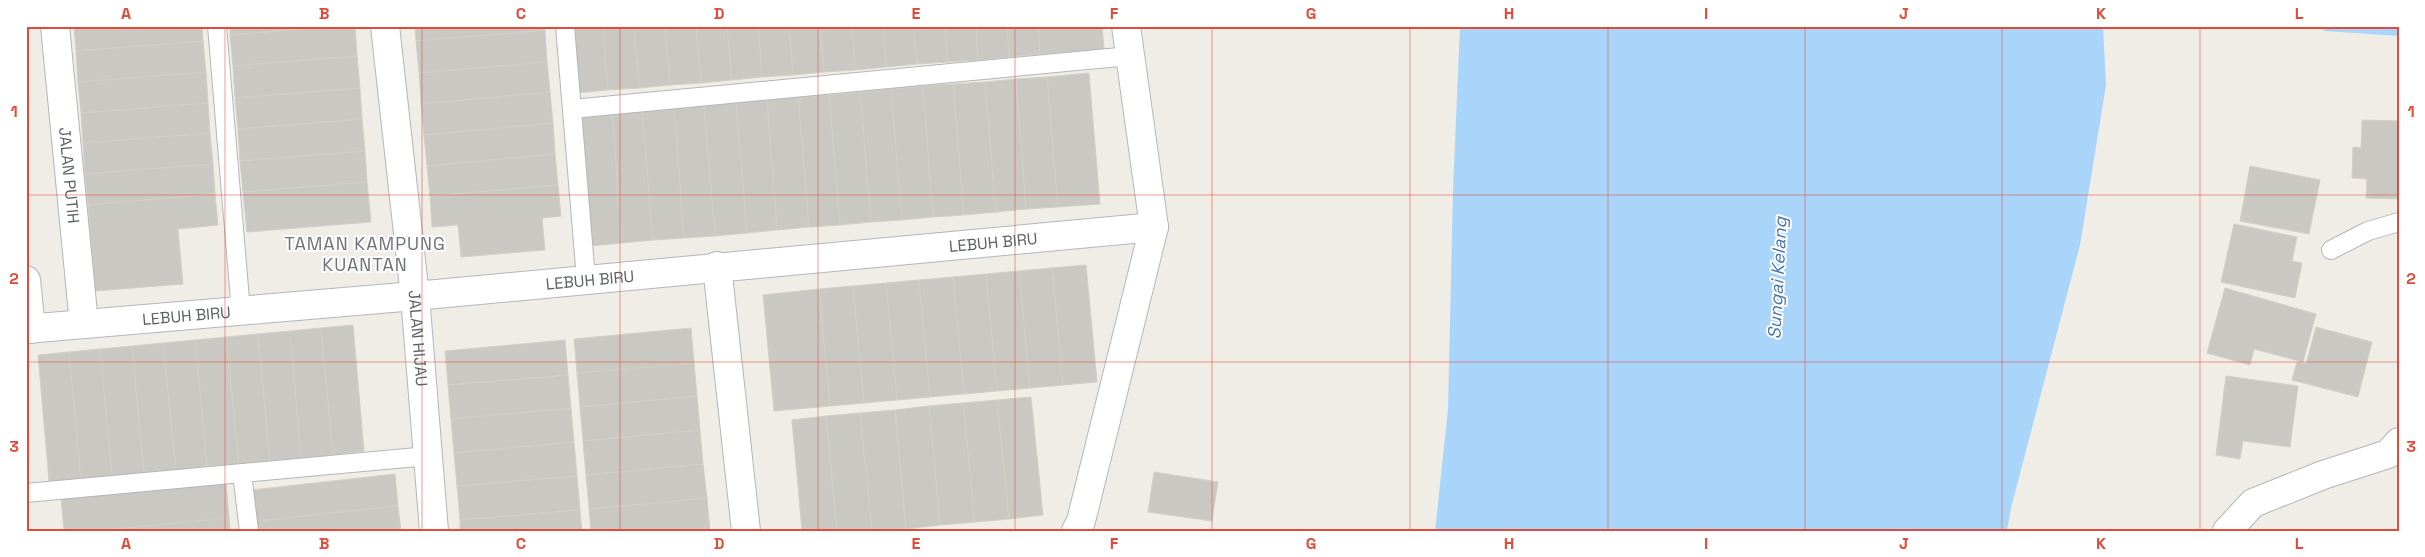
<svg xmlns="http://www.w3.org/2000/svg" width="2425" height="557" viewBox="0 0 2425 557" font-family="'Space Grotesk',sans-serif">
<style>
.water{fill:#a9d5fb}
.lines{fill:none;stroke-linecap:round;stroke-linejoin:round}
.stream{stroke:#a9d5fb;stroke-width:10}
.building{fill:#cac8c2;stroke:#d3cfc4}
.lane-casing{stroke:#b3b6ba;stroke-width:20}
.street-casing{stroke:#b3b6ba;stroke-width:30}
.lane{stroke:#fff;stroke-width:18}
.street{stroke:#fff;stroke-width:28}
.grid{fill:none;stroke:#e24b39;stroke-width:1;stroke-opacity:0.55}
.labels{text-anchor:middle;dominant-baseline:central;stroke-width:4;stroke-linejoin:round;paint-order:stroke}
.street-label{font-size:16px;fill:#5d6165;stroke:#fff}
.neighbourhood-label{font-size:18px;letter-spacing:1px;fill:#6e7377;stroke:#fff}
.water-label{font-size:18px;font-style:italic;fill:#4675ae;stroke:#fff}
.neatline{fill:none;stroke:#e24b39;stroke-width:2}
.grid-label{font-size:16px;text-anchor:middle;font-weight:bold;fill:#e24b39}
</style>
<rect width="100%" height="100%" fill="#efede6"/>
<path class="water" d="M 1460,26 L 2103,26 L 2106,85 L 2080,245 L 2011,508 L 2007,531 L 1435,531 L 1448,409 L 1453,191 Z"/>
<g class="lines">
<path class="stream" d="M 2326,26 L 2399,31"/>
</g>
<path class="building" d="M 74,26 L 202,26 L 203,41 L 76,51 Z
M 230,26 L 334,26 L 230,35 Z
M 334,26 L 355,26 L 357,56 L 233,66 L 230,35 Z
M 415,26 L 544,26 L 545,30 L 416,41 Z
M 572,26 L 603,26 L 608,90 L 577,93 Z
M 603,26 L 634,26 L 639,88 L 608,90 Z
M 634,26 L 665,26 L 670,85 L 639,88 Z
M 665,26 L 696,26 L 701,83 L 670,85 Z
M 696,26 L 727,26 L 732,80 L 701,83 Z
M 727,26 L 758,26 L 762,77 L 732,80 Z
M 758,26 L 789,26 L 793,75 L 762,77 Z
M 789,26 L 820,26 L 824,72 L 793,75 Z
M 820,26 L 852,26 L 855,70 L 824,72 Z
M 852,26 L 883,26 L 886,67 L 855,70 Z
M 883,26 L 914,26 L 917,64 L 886,67 Z
M 914,26 L 945,26 L 948,62 L 917,64 Z
M 945,26 L 976,26 L 978,60 L 948,62 Z
M 976,26 L 1007,26 L 1009,57 L 978,60 Z
M 1007,26 L 1038,26 L 1040,54 L 1009,57 Z
M 1038,26 L 1102,26 L 1104,49 L 1040,54 Z
M 545,30 L 547,62 L 419,73 L 416,41 Z
M 203,41 L 206,72 L 78,82 L 76,51 Z
M 357,56 L 360,88 L 235,98 L 233,66 Z
M 547,62 L 550,92 L 421,104 L 419,73 Z
M 206,72 L 208,103 L 81,113 L 78,82 Z
M 1089,73 L 1100,204 L 1058,207 L 1047,77 Z
M 1047,77 L 1058,207 L 1026,209 L 1016,79 Z
M 1016,79 L 1026,209 L 996,212 L 985,82 Z
M 985,82 L 996,212 L 964,215 L 953,84 Z
M 953,84 L 964,215 L 933,217 L 923,86 Z
M 923,86 L 933,217 L 902,220 L 891,89 Z
M 360,88 L 362,119 L 238,129 L 235,98 Z
M 891,89 L 902,220 L 871,222 L 860,92 Z
M 550,92 L 553,123 L 424,135 L 421,104 Z
M 860,92 L 871,222 L 840,225 L 829,95 Z
M 829,95 L 840,225 L 809,227 L 798,97 Z
M 798,97 L 809,227 L 777,230 L 767,100 Z
M 767,100 L 777,230 L 747,233 L 736,102 Z
M 736,102 L 747,233 L 715,236 L 704,105 Z
M 208,103 L 210,133 L 83,143 L 81,113 Z
M 704,105 L 715,236 L 684,238 L 674,107 Z
M 674,107 L 684,238 L 653,240 L 642,110 Z
M 642,110 L 653,240 L 622,243 L 612,113 Z
M 612,113 L 622,243 L 591,246 L 580,115 Z
M 362,119 L 365,151 L 240,161 L 238,129 Z
M 2362,120 L 2399,121 L 2399,199 L 2366,198 L 2367,179 L 2352,178 L 2353,147 L 2361,148 Z
M 553,123 L 555,154 L 427,166 L 424,135 Z
M 210,133 L 213,164 L 85,174 L 83,143 Z
M 365,151 L 367,182 L 243,192 L 240,161 Z
M 555,154 L 558,185 L 430,196 L 427,166 Z
M 213,164 L 215,194 L 88,205 L 85,174 Z
M 2250,166 L 2320,180 L 2309,234 L 2240,221 Z
M 367,182 L 371,222 L 247,232 L 243,192 Z
M 558,185 L 561,216 L 542,218 L 545,250 L 461,257 L 458,225 L 432,227 L 430,196 Z
M 215,194 L 218,225 L 178,229 L 183,284 L 95,291 L 88,205 Z
M 2234,224 L 2297,237 L 2292,261 L 2302,263 L 2295,298 L 2221,282 Z
M 1086,265 L 1097,382 L 1063,385 L 1052,268 Z
M 1052,268 L 1063,385 L 1030,388 L 1019,271 Z
M 1019,271 L 1030,388 L 997,391 L 986,274 Z
M 986,274 L 997,391 L 964,394 L 953,277 Z
M 953,277 L 964,394 L 930,397 L 919,280 Z
M 919,280 L 930,397 L 897,400 L 886,283 Z
M 886,283 L 897,400 L 864,403 L 853,286 Z
M 853,286 L 864,403 L 830,406 L 819,289 Z
M 2225,288 L 2316,314 L 2303,362 L 2254,349 L 2250,365 L 2207,353 Z
M 819,289 L 830,406 L 774,411 L 763,295 Z
M 353,325 L 364,451 L 333,455 L 321,328 Z
M 2316,327 L 2372,342 L 2358,397 L 2292,380 L 2297,362 L 2306,364 Z
M 321,328 L 333,455 L 301,458 L 290,331 Z
M 691,328 L 694,363 L 577,373 L 574,339 Z
M 290,331 L 301,458 L 270,461 L 258,334 Z
M 258,334 L 270,461 L 239,464 L 226,337 Z
M 226,337 L 239,464 L 207,466 L 195,340 Z
M 195,340 L 207,466 L 176,470 L 163,343 Z
M 565,340 L 568,375 L 448,385 L 445,351 Z
M 163,343 L 176,470 L 144,473 L 132,346 Z
M 132,346 L 144,473 L 112,476 L 100,349 Z
M 100,349 L 112,476 L 81,479 L 69,352 Z
M 69,352 L 81,479 L 49,481 L 38,355 Z
M 694,363 L 697,396 L 580,407 L 577,373 Z
M 568,375 L 571,408 L 451,419 L 448,385 Z
M 2226,376 L 2298,386 L 2290,447 L 2243,441 L 2240,459 L 2216,455 Z
M 697,396 L 700,430 L 583,441 L 580,407 Z
M 1031,397 L 1043,515 L 1009,519 L 997,400 Z
M 997,400 L 1009,519 L 975,522 L 963,403 Z
M 963,403 L 975,522 L 940,525 L 929,406 Z
M 929,406 L 940,525 L 906,529 L 895,410 Z
M 571,408 L 574,442 L 454,453 L 451,419 Z
M 895,410 L 906,529 L 872,531 L 860,413 Z
M 860,413 L 872,531 L 837,531 L 826,416 Z
M 826,416 L 837,531 L 802,531 L 792,420 Z
M 700,430 L 703,464 L 586,475 L 583,441 Z
M 574,442 L 577,476 L 457,486 L 454,453 Z
M 703,464 L 707,498 L 589,509 L 586,475 Z
M 1154,472 L 1218,482 L 1212,521 L 1148,512 Z
M 395,474 L 398,506 L 256,521 L 252,490 Z
M 577,476 L 580,510 L 460,520 L 457,486 Z
M 226,483 L 229,518 L 95,531 L 64,531 L 61,498 Z
M 707,498 L 710,531 L 591,531 L 589,509 Z
M 398,506 L 401,531 L 257,531 L 256,521 Z
M 580,510 L 582,531 L 460,531 L 460,520 Z
M 229,518 L 230,531 L 95,531 Z"/>
<g class="lines">
<g class="lane-casing">
<path id="lane" d="M 217,26 L 241,312
M 565,26 L 586,279
M 572,109 L 1130,56
M 2331,250 L 2368,231 L 2399,222
M 242,473 L 249,531
M 26,493 L 428,456"/>
</g>
<g class="street-casing">
<g id="street">
<path id="s1" d="M 55,26 L 84,324"/>
<path id="s2" d="M 385,26 L 415,296 L 434,531"/>
<path d="M 717,266 L 746,531"/>
<path d="M 26,280 L 31,329"/>
<path id="s3" d="M 26,329 L 415,296 L 1154,227"/>
<path d="M 1076,531 L 1081,521 L 1154,227 L 1126,26"/>
<path d="M 2227,531 L 2253,503 L 2323,475 L 2388,454 L 2399,442"/>
</g>
</g>
<use href="#lane" class="lane"/>
<use href="#street" class="street"/>
</g>
<path class="grid" d="M 225,26 L 225,531M 422,26 L 422,531M 620,26 L 620,531M 818,26 L 818,531M 1015,26 L 1015,531M 1212,26 L 1212,531M 1410,26 L 1410,531M 1608,26 L 1608,531M 1805,26 L 1805,531M 2002,26 L 2002,531M 2200,26 L 2200,531M 26,195 L 2399,195M 26,362 L 2399,362"/>
<g class="labels">
<g class="street-label">
<text stroke="none"><textPath href="#s1" startOffset="150">JALAN PUTIH</textPath></text>
<text stroke="none"><textPath href="#s3" startOffset="971">LEBUH BIRU</textPath></text>
<text stroke="none"><textPath href="#s3" startOffset="566">LEBUH BIRU</textPath></text>
<text stroke="none"><textPath href="#s3" startOffset="161">LEBUH BIRU</textPath></text>
<text stroke="none"><textPath href="#s2" startOffset="314">JALAN HIJAU</textPath></text>
</g>
<g class="neighbourhood-label">
<text x="365" y="243">TAMAN KAMPUNG<tspan x="365" dy="21">KUANTAN</tspan></text>
</g>
<g class="water-label">
<text transform="translate(1777 278) rotate(-87)">Sungai Kelang</text>
</g>
</g>
<rect width="2425" height="557" fill="none" stroke="#ffffff" stroke-width="55"/>
<rect x="28" y="28" width="2370" height="502" class="neatline"/>
<g class="grid-label">
<text x="126" y="19">A</text>
<text x="324" y="19">B</text>
<text x="521" y="19">C</text>
<text x="719" y="19">D</text>
<text x="916" y="19">E</text>
<text x="1114" y="19">F</text>
<text x="1311" y="19">G</text>
<text x="1509" y="19">H</text>
<text x="1706" y="19">I</text>
<text x="1904" y="19">J</text>
<text x="2101" y="19">K</text>
<text x="2299" y="19">L</text>
<text x="14" y="117">1</text>
<text x="2411" y="117">1</text>
<text x="14" y="284">2</text>
<text x="2411" y="284">2</text>
<text x="14" y="452">3</text>
<text x="2411" y="452">3</text>
<text x="126" y="549">A</text>
<text x="324" y="549">B</text>
<text x="521" y="549">C</text>
<text x="719" y="549">D</text>
<text x="916" y="549">E</text>
<text x="1114" y="549">F</text>
<text x="1311" y="549">G</text>
<text x="1509" y="549">H</text>
<text x="1706" y="549">I</text>
<text x="1904" y="549">J</text>
<text x="2101" y="549">K</text>
<text x="2299" y="549">L</text>
</g>
</svg>
